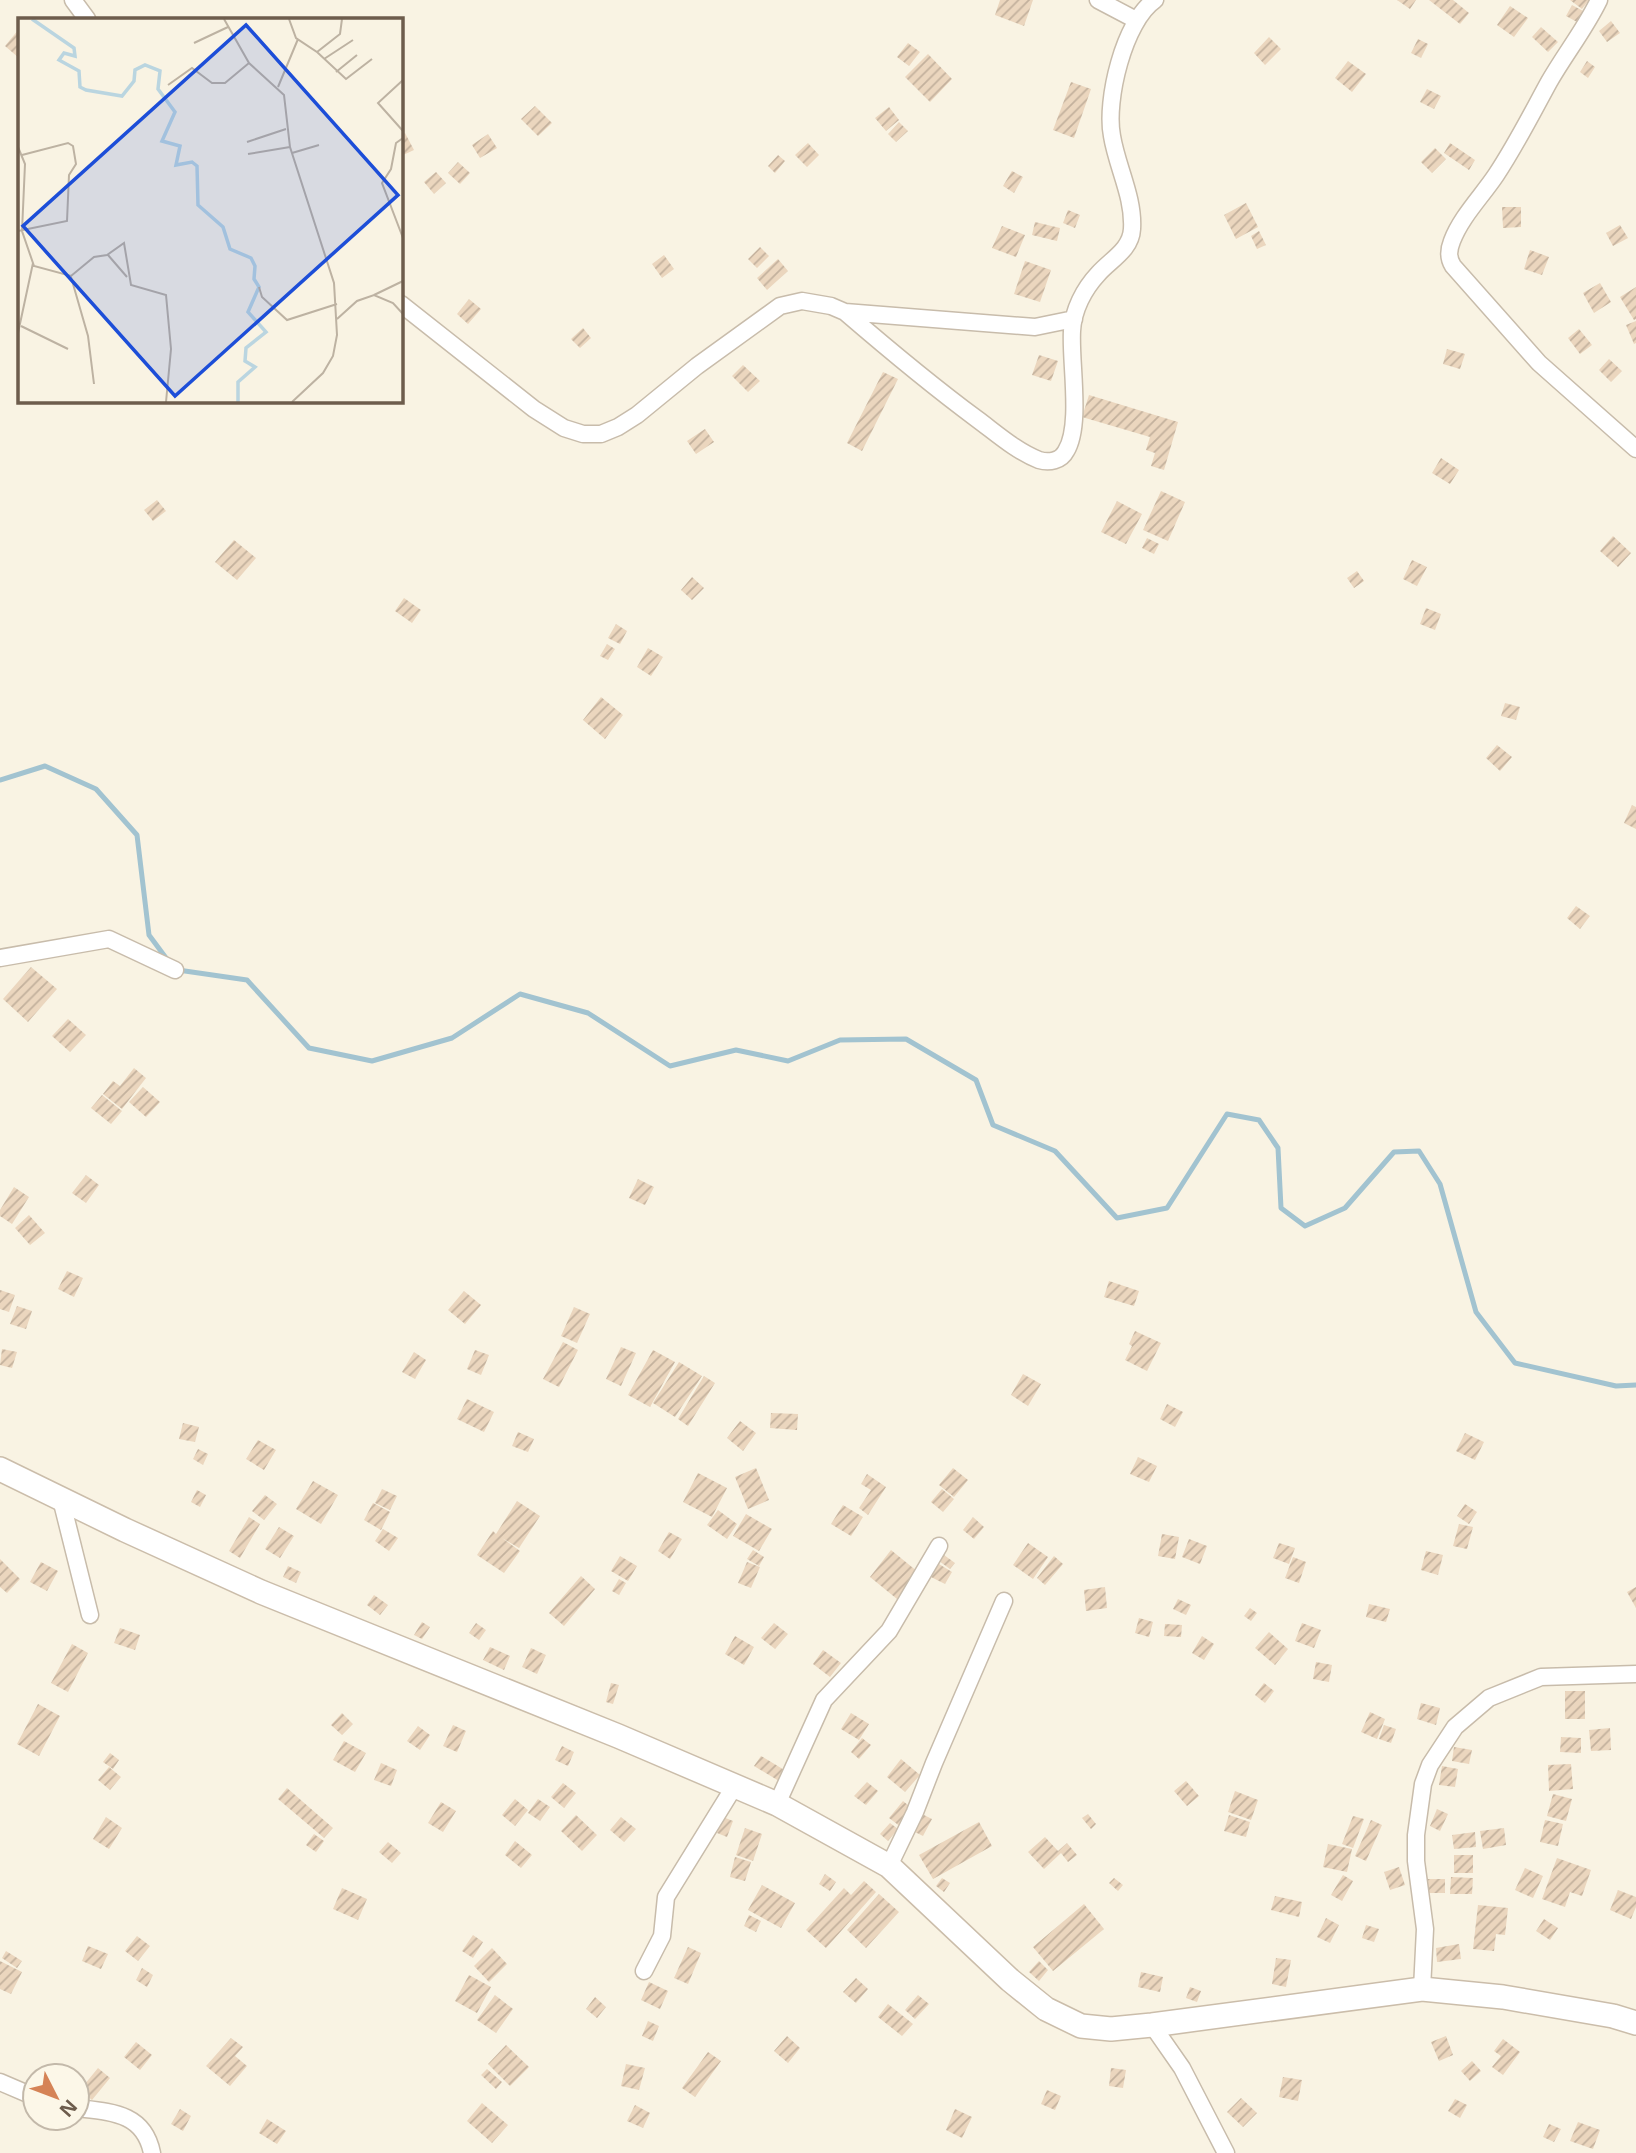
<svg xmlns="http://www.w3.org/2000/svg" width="1636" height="2153" viewBox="0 0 1636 2153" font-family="'Open Sans',sans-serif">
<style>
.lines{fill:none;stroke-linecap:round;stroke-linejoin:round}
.stream{stroke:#a2c3d0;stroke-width:5}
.building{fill:url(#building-hatch)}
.street-casing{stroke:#c8bcab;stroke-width:19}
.secondary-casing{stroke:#cbbdaa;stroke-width:26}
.street{stroke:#fff;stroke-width:16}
.secondary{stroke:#fff;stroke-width:23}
.inset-river{fill:none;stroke:#bad5e0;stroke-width:3.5}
.inset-road{fill:none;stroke:#bdb2a2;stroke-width:2}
.view{fill:#1d4ed8;fill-opacity:0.15;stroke:#1d4ed8;stroke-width:3.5}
.inset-edge{fill:none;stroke:#6d5c4c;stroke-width:3.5}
</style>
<defs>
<pattern id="building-hatch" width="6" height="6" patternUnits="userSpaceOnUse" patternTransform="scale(1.75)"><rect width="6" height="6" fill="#ebd6be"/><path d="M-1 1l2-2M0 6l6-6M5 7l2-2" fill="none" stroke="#c3b19d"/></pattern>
</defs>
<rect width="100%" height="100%" fill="#f9f3e3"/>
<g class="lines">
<path class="stream" d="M 0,780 L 45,766 L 96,789 L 137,835 L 149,935 L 169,962
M 178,970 L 247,980 L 309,1048 L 372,1061 L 452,1038 L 520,994 L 588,1013 L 670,1066 L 736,1050 L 788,1061 L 840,1040 L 906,1039 L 976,1080 L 993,1125 L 1055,1151 L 1117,1218 L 1167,1208 L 1227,1114 L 1259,1120 L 1278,1148 L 1281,1208 L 1305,1226 L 1345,1208 L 1394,1152 L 1419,1151 L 1440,1184 L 1476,1312 L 1515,1363 L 1616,1386 L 1636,1385"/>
</g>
<path class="building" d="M 1000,0 L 1033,0 L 1024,26 L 995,15 Z
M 1397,0 L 1416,0 L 1410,9 Z
M 1429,0 L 1453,0 L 1469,13 L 1460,24 Z
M 1570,0 L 1589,0 L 1582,9 Z
M 1572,5 L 1585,12 L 1579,23 L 1566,16 Z
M 1510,6 L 1528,18 L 1514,37 L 1497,25 Z
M 1611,21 L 1620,33 L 1607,42 L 1599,31 Z
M 1541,27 L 1558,42 L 1548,52 L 1532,37 Z
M 19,29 L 19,58 L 5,46 Z
M 1269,37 L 1281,49 L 1265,65 L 1254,53 Z
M 1418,39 L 1428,44 L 1421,58 L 1411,53 Z
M 908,43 L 920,52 L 909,66 L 897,57 Z
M 928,54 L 952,79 L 930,102 L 905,77 Z
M 1348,61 L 1366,74 L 1352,92 L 1335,78 Z
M 1587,61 L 1595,67 L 1588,78 L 1580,72 Z
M 1071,82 L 1091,89 L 1074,138 L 1053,130 Z
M 1427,89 L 1441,96 L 1434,109 L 1420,102 Z
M 535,106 L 552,123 L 538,136 L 521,119 Z
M 889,107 L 899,120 L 886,131 L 875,118 Z
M 899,122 L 908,131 L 896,142 L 888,134 Z
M 405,133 L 414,150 L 401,156 L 401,135 Z
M 488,134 L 497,148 L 480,158 L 472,145 Z
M 808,143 L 819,155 L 807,167 L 795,155 Z
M 1450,143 L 1475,160 L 1469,170 L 1444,153 Z
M 1435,148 L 1446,159 L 1432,173 L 1421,162 Z
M 778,155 L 785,161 L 775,173 L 768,166 Z
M 458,162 L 470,173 L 460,184 L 448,173 Z
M 1012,171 L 1023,177 L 1014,193 L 1003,186 Z
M 436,172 L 446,183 L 434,194 L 424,182 Z
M 1246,203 L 1258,227 L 1236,239 L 1224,215 Z
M 1502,207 L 1521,207 L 1521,227 L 1503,228 Z
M 1068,210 L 1080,215 L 1075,228 L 1063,223 Z
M 1035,222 L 1060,228 L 1057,241 L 1032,235 Z
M 1620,225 L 1628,238 L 1613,246 L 1606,233 Z
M 1002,226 L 1025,235 L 1016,257 L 992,248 Z
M 1259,231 L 1266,245 L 1257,249 L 1251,236 Z
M 760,247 L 769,256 L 757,268 L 748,259 Z
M 1530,250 L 1549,257 L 1542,275 L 1524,269 Z
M 664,255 L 674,269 L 662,278 L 652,264 Z
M 778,259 L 788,271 L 767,290 L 757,278 Z
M 1025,261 L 1051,270 L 1040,302 L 1014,294 Z
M 1600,283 L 1611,302 L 1594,313 L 1583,293 Z
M 1636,287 L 1636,319 L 1634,320 L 1620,297 Z
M 469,299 L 481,309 L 468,324 L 457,314 Z
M 1636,321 L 1636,343 L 1634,344 L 1626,325 Z
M 583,328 L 591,338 L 580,348 L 571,339 Z
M 1579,329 L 1592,345 L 1580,354 L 1568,338 Z
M 1447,349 L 1465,354 L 1460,369 L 1443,364 Z
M 1039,355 L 1058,361 L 1051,381 L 1032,375 Z
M 1609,359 L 1622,371 L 1611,382 L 1599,370 Z
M 743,365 L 760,381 L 748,392 L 732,376 Z
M 883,372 L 898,379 L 862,451 L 847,443 Z
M 1089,395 L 1178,422 L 1164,470 L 1151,466 L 1155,453 L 1146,450 L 1150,437 L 1082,417 Z
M 705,429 L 714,442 L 696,454 L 687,441 Z
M 1441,458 L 1459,470 L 1450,484 L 1432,473 Z
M 1161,491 L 1185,502 L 1168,541 L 1143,530 Z
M 157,500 L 166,511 L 153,521 L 144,510 Z
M 1117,501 L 1142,514 L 1126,544 L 1101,532 Z
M 1613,536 L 1631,553 L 1618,567 L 1600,551 Z
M 1147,538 L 1159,544 L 1154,554 L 1142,548 Z
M 234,540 L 256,558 L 237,580 L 215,562 Z
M 1412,560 L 1427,567 L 1417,586 L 1403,579 Z
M 1357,571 L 1364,581 L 1354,588 L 1347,578 Z
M 692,577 L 704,588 L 692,600 L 681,590 Z
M 404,598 L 421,610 L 412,623 L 395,611 Z
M 1426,608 L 1441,614 L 1435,630 L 1420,624 Z
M 616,624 L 627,631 L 620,644 L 608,638 Z
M 607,644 L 615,649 L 608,660 L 600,656 Z
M 648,648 L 663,657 L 651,676 L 637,667 Z
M 601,697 L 623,715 L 605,739 L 583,720 Z
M 1505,703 L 1520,707 L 1516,720 L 1501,716 Z
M 1497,745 L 1512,757 L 1500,771 L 1486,758 Z
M 1632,805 L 1636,807 L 1636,829 L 1624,823 Z
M 1576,906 L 1590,916 L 1580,929 L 1567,918 Z
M 31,967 L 57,989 L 28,1022 L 3,999 Z
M 68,1019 L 86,1035 L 70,1052 L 52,1036 Z
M 134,1068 L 146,1078 L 122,1109 L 103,1094 L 113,1081 L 120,1086 Z
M 143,1087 L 160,1102 L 146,1117 L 129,1102 Z
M 102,1095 L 122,1111 L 111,1124 L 91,1108 Z
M 86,1175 L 99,1185 L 86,1203 L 72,1193 Z
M 638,1179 L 654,1187 L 645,1205 L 629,1198 Z
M 14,1187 L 29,1197 L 12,1224 L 0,1216 L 0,1210 Z
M 29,1215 L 45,1233 L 30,1245 L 15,1228 Z
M 67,1271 L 83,1278 L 74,1297 L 58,1289 Z
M 1109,1281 L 1139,1291 L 1134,1306 L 1104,1297 Z
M 0,1290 L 15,1295 L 9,1312 L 0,1309 Z
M 464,1291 L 481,1305 L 465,1324 L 448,1310 Z
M 17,1306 L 32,1311 L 26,1329 L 10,1324 Z
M 574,1307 L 590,1314 L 577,1343 L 561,1336 Z
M 1135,1331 L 1161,1343 L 1147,1371 L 1125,1360 L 1132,1346 L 1129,1344 Z
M 563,1342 L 578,1350 L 559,1387 L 543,1379 Z
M 621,1347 L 636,1353 L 621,1386 L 606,1379 Z
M 2,1349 L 17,1352 L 12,1368 L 0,1365 Z
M 475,1350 L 489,1355 L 481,1375 L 467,1369 Z
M 653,1350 L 675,1362 L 650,1407 L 628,1395 Z
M 414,1352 L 426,1360 L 415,1379 L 402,1372 Z
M 679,1362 L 702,1376 L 675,1417 L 653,1403 Z
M 1023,1374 L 1041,1384 L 1028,1406 L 1011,1395 Z
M 704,1376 L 715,1383 L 688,1426 L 678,1419 Z
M 467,1399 L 494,1412 L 484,1432 L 457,1419 Z
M 1167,1404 L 1183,1412 L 1175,1427 L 1160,1419 Z
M 771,1413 L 798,1414 L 797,1430 L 770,1428 Z
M 740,1421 L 756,1433 L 743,1451 L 727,1438 Z
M 183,1423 L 199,1427 L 195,1442 L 179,1439 Z
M 518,1432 L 534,1439 L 528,1452 L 512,1446 Z
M 1465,1433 L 1484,1442 L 1475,1460 L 1456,1451 Z
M 258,1440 L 276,1450 L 264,1470 L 246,1459 Z
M 198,1449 L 208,1454 L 203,1465 L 193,1459 Z
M 1138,1457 L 1157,1466 L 1149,1482 L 1130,1474 Z
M 756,1468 L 769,1500 L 748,1509 L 735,1477 Z
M 953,1468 L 968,1480 L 954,1497 L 939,1485 Z
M 698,1473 L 727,1488 L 712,1517 L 683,1502 Z
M 867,1474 L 886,1487 L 868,1515 L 859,1508 L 871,1490 L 861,1484 Z
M 313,1481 L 338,1495 L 321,1524 L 296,1509 Z
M 382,1489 L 397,1496 L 390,1510 L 375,1503 Z
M 942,1489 L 954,1499 L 943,1512 L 931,1502 Z
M 197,1490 L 206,1495 L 200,1507 L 191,1502 Z
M 265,1495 L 277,1504 L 264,1520 L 252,1511 Z
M 517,1501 L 540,1516 L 519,1548 L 502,1538 L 520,1551 L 504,1573 L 477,1555 L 493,1531 L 496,1534 Z
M 373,1503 L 390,1512 L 381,1530 L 364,1520 Z
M 1465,1504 L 1477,1512 L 1469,1524 L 1457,1516 Z
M 843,1505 L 863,1517 L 851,1536 L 831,1524 Z
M 718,1510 L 737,1524 L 727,1539 L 707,1525 Z
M 746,1514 L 772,1529 L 759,1551 L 733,1536 Z
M 249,1517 L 260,1524 L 240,1558 L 229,1551 Z
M 973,1517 L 984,1527 L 974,1539 L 963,1530 Z
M 1459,1524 L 1473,1527 L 1467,1549 L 1453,1546 Z
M 279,1527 L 294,1536 L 280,1558 L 265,1549 Z
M 383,1529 L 398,1538 L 389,1551 L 375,1541 Z
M 669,1532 L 682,1539 L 670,1559 L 658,1551 Z
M 1162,1534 L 1179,1537 L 1175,1559 L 1158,1556 Z
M 1189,1539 L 1207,1546 L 1200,1564 L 1182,1557 Z
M 1028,1543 L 1048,1557 L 1033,1579 L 1013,1565 Z
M 1279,1543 L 1295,1548 L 1289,1564 L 1273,1558 Z
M 753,1550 L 764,1557 L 759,1566 L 747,1559 Z
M 891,1550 L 918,1572 L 897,1599 L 870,1577 Z
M 1426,1551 L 1443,1555 L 1438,1575 L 1421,1570 Z
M 944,1555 L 955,1563 L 950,1569 L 939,1561 Z
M 620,1556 L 637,1566 L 628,1581 L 611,1571 Z
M 1054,1556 L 1063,1564 L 1045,1585 L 1037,1578 Z
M 1293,1557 L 1306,1562 L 1299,1583 L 1285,1578 Z
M 0,1559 L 20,1579 L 7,1593 L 0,1587 Z
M 41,1562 L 58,1571 L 47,1591 L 30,1582 Z
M 747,1562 L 760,1567 L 751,1588 L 738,1583 Z
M 939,1564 L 952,1572 L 945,1584 L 931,1577 Z
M 288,1566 L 301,1572 L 296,1583 L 283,1577 Z
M 581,1576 L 595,1589 L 564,1626 L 549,1613 Z
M 619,1579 L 626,1583 L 619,1595 L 612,1591 Z
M 1105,1587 L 1107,1608 L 1086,1611 L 1084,1590 Z
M 1636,1587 L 1636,1608 L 1627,1592 Z
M 374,1595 L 388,1605 L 380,1615 L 367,1605 Z
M 1178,1599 L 1191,1605 L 1186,1615 L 1173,1609 Z
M 1369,1604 L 1390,1609 L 1386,1622 L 1366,1617 Z
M 1250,1608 L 1257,1613 L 1251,1621 L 1244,1616 Z
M 1139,1618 L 1153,1622 L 1149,1637 L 1135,1633 Z
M 422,1622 L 430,1627 L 422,1639 L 414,1635 Z
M 476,1623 L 486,1630 L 479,1640 L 469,1633 Z
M 774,1623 L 788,1634 L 775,1649 L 761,1638 Z
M 1302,1623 L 1321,1630 L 1314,1648 L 1295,1641 Z
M 1165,1624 L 1182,1625 L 1181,1637 L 1164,1636 Z
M 120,1628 L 140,1635 L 135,1650 L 114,1643 Z
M 1269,1632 L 1288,1649 L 1275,1665 L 1255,1648 Z
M 735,1636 L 754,1647 L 744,1665 L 725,1654 Z
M 1202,1636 L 1214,1644 L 1204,1660 L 1192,1653 Z
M 72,1644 L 88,1653 L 68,1692 L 51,1683 Z
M 490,1647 L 510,1656 L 504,1670 L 483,1660 Z
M 531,1648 L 546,1655 L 537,1674 L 522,1667 Z
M 823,1650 L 841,1663 L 830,1677 L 813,1664 Z
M 1316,1662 L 1332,1665 L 1329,1682 L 1313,1679 Z
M 611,1683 L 619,1685 L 613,1704 L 606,1702 Z
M 1264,1683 L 1274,1691 L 1265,1703 L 1255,1695 Z
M 1565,1691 L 1585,1691 L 1585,1719 L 1565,1719 Z
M 1421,1703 L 1440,1708 L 1436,1725 L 1417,1719 Z
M 38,1704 L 60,1716 L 39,1756 L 17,1744 Z
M 1370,1712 L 1385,1719 L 1377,1739 L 1361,1732 Z
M 342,1713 L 353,1724 L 342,1735 L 331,1725 Z
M 851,1713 L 869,1724 L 859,1740 L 841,1729 Z
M 453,1725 L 466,1731 L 457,1752 L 443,1746 Z
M 1384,1725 L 1396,1729 L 1391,1743 L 1379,1739 Z
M 418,1726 L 430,1735 L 420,1750 L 407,1741 Z
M 1610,1728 L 1611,1750 L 1591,1751 L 1589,1730 Z
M 1561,1737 L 1581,1738 L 1581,1753 L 1560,1752 Z
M 862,1738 L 871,1745 L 859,1759 L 851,1752 Z
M 344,1741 L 366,1753 L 355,1772 L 333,1760 Z
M 562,1746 L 574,1752 L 568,1766 L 555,1760 Z
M 1454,1747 L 1472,1750 L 1469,1764 L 1452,1761 Z
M 110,1753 L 119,1760 L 113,1769 L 103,1762 Z
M 761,1756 L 786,1771 L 779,1781 L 754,1766 Z
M 901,1759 L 920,1775 L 905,1792 L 887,1777 Z
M 381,1763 L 397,1770 L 391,1786 L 374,1780 Z
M 1571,1764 L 1573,1789 L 1549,1791 L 1548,1765 Z
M 1442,1766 L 1458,1769 L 1455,1787 L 1439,1785 Z
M 109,1767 L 121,1777 L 110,1790 L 98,1780 Z
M 1186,1781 L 1199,1796 L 1187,1806 L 1174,1791 Z
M 867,1782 L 878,1791 L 866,1805 L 854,1796 Z
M 563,1783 L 576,1793 L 564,1808 L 551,1797 Z
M 287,1788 L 333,1828 L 324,1838 L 278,1799 Z
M 1235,1791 L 1258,1800 L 1251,1820 L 1228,1812 Z
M 1553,1794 L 1572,1799 L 1566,1821 L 1547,1816 Z
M 515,1799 L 528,1810 L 515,1826 L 502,1815 Z
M 538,1799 L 550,1807 L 540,1821 L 528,1813 Z
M 903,1801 L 914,1810 L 901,1827 L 889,1818 Z
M 441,1802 L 456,1811 L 443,1832 L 428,1823 Z
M 1437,1809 L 1448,1814 L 1440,1831 L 1430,1826 Z
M 922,1814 L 932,1819 L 923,1836 L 913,1831 Z
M 1088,1814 L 1096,1824 L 1091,1829 L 1082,1818 Z
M 576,1815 L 597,1835 L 582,1851 L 561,1831 Z
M 1229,1815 L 1250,1822 L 1246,1837 L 1224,1831 Z
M 1353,1816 L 1364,1819 L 1353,1848 L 1342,1844 Z
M 106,1817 L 122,1828 L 109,1849 L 93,1839 Z
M 621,1817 L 636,1829 L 624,1842 L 610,1830 Z
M 723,1817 L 733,1821 L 727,1837 L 717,1833 Z
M 1371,1820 L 1382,1825 L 1366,1861 L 1355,1856 Z
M 1545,1820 L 1563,1824 L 1558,1846 L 1540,1842 Z
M 979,1822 L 992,1846 L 933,1879 L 919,1855 Z
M 890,1823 L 898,1829 L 888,1841 L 880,1834 Z
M 745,1828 L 762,1834 L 753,1861 L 736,1855 Z
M 1504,1828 L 1506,1845 L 1483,1849 L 1480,1831 Z
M 1475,1832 L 1476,1847 L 1454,1849 L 1452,1835 Z
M 314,1834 L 324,1841 L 316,1852 L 306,1845 Z
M 1045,1837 L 1058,1851 L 1067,1843 L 1077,1855 L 1068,1862 L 1061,1853 L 1044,1869 L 1028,1852 Z
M 515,1841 L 532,1855 L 521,1868 L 505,1855 Z
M 388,1842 L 401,1853 L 392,1863 L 379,1852 Z
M 1328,1844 L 1352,1849 L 1347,1872 L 1323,1867 Z
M 1454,1855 L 1473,1855 L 1473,1873 L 1454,1873 Z
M 735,1857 L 751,1862 L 745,1881 L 730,1877 Z
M 1557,1858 L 1591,1870 L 1582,1896 L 1570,1892 L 1565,1907 L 1542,1899 Z
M 1399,1867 L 1405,1885 L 1390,1890 L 1384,1872 Z
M 1525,1868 L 1543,1876 L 1533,1898 L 1515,1890 Z
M 825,1874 L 836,1882 L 830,1891 L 819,1884 Z
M 1343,1875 L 1353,1881 L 1342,1901 L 1331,1895 Z
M 1451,1877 L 1473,1878 L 1472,1894 L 1450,1894 Z
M 942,1878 L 950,1883 L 944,1892 L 936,1886 Z
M 1114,1878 L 1123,1885 L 1118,1891 L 1109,1883 Z
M 1423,1879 L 1445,1879 L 1445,1893 L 1423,1893 Z
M 864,1881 L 876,1892 L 826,1948 L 806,1930 L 844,1888 L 851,1895 Z
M 762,1885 L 795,1903 L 781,1928 L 748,1910 Z
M 342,1888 L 367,1899 L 358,1920 L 333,1909 Z
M 1618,1890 L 1636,1897 L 1636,1907 L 1631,1919 L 1610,1910 Z
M 879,1894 L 899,1912 L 866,1948 L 847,1930 Z
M 1275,1896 L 1302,1902 L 1299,1917 L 1271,1910 Z
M 1084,1904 L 1104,1929 L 1053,1971 L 1033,1947 Z
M 1478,1905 L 1508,1908 L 1505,1935 L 1496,1934 L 1494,1951 L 1473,1949 Z
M 749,1915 L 761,1921 L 756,1932 L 744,1926 Z
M 1326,1918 L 1339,1925 L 1330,1943 L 1317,1937 Z
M 1544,1919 L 1558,1928 L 1550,1940 L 1536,1931 Z
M 1366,1925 L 1379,1929 L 1374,1942 L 1362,1938 Z
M 473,1935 L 483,1942 L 473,1958 L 462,1951 Z
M 137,1936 L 150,1946 L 138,1961 L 125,1951 Z
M 1459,1944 L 1461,1959 L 1437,1962 L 1436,1948 Z
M 88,1946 L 108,1954 L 101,1969 L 82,1961 Z
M 688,1947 L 701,1953 L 688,1984 L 674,1978 Z
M 492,1948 L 507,1964 L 489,1982 L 474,1966 Z
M 6,1951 L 22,1961 L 17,1968 L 2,1958 Z
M 1276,1958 L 1291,1960 L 1286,1987 L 1272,1984 Z
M 0,1961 L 22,1972 L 11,1994 L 0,1989 Z
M 1039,1961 L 1048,1970 L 1039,1981 L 1029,1972 Z
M 142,1968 L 153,1975 L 147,1987 L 136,1980 Z
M 1141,1972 L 1163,1977 L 1160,1992 L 1138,1987 Z
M 469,1975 L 491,1987 L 477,2013 L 455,2001 Z
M 856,1978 L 868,1989 L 856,2003 L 843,1992 Z
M 649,1982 L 668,1991 L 660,2009 L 641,2000 Z
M 1190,1987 L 1201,1991 L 1197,2002 L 1186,1998 Z
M 495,1995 L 513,2009 L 496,2033 L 477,2020 Z
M 918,1995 L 929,2004 L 915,2019 L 905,2010 Z
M 595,1997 L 606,2007 L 597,2018 L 586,2009 Z
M 888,2004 L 913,2024 L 902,2036 L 878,2017 Z
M 648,2021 L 659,2026 L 653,2041 L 642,2036 Z
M 787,2036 L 800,2048 L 788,2063 L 774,2051 Z
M 1446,2036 L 1453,2055 L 1439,2061 L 1431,2042 Z
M 231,2038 L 243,2047 L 235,2056 L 247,2066 L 230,2086 L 206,2066 Z
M 1503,2039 L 1520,2052 L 1503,2075 L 1492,2067 L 1501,2056 L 1494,2051 Z
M 136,2042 L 152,2055 L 140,2070 L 124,2057 Z
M 506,2045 L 529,2067 L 510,2086 L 488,2064 Z
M 708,2052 L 721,2061 L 695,2097 L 682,2088 Z
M 1472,2061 L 1481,2071 L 1470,2081 L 1461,2071 Z
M 626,2064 L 645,2068 L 639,2090 L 621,2086 Z
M 98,2068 L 110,2078 L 92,2100 L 80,2090 Z
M 1111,2068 L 1126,2070 L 1123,2088 L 1109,2086 Z
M 487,2069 L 502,2082 L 496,2089 L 481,2075 Z
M 1283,2077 L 1302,2080 L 1298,2101 L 1279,2097 Z
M 1047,2090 L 1061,2096 L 1055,2110 L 1041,2104 Z
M 1241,2098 L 1257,2113 L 1243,2127 L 1227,2112 Z
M 1455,2099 L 1467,2105 L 1460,2118 L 1448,2111 Z
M 482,2103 L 508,2125 L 492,2143 L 467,2121 Z
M 635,2105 L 650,2113 L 643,2128 L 627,2121 Z
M 180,2109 L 191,2116 L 183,2131 L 171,2124 Z
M 955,2109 L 972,2117 L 962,2138 L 946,2130 Z
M 267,2119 L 286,2131 L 277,2144 L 259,2133 Z
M 1578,2122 L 1600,2130 L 1593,2149 L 1570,2141 Z
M 1549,2124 L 1561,2129 L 1554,2142 L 1543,2137 Z"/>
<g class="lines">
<g class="street-casing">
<path id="street" d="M 73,0 L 87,19
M 1098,0 L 1136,20
M 1599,0 C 1585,29 1565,54 1549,82 C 1532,113 1516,145 1496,175 C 1482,196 1461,217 1452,241 C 1448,251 1448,258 1453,266 L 1539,363 L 1636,449
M 401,304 L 534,409 L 564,428 L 583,434 L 601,434 L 618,427 L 637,415 L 697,366 L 780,306 L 802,301 L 831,306 L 845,312 C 888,349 931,385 977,419 C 996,433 1016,451 1039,460 C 1049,463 1061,461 1066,451 C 1082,425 1070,362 1072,331 C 1073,310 1084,289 1098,274 C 1110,260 1131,250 1132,229 C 1134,197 1117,167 1112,136 C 1105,101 1124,21 1155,0
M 845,312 L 1035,327 L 1074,319
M 0,958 L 109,939 L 175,970
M 61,1499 L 90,1615
M 777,1804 L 824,1700 L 889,1631 L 939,1546
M 889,1866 L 915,1812 L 934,1763 L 1004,1601
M 644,1971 L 662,1936 L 666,1897 L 734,1787
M 1422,1989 L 1425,1929 L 1416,1861 L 1416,1835 L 1423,1784 L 1430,1765 L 1455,1727 L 1489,1698 L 1541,1677 L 1636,1674
M 1152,2025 L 1182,2068 L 1226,2153
M 0,2082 L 35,2097
M 77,2108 C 112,2112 144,2113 152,2153"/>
</g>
<g class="secondary-casing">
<path id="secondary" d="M 0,1469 L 125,1530 L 261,1592 L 618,1736 L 777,1804 L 889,1866 L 1010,1980 L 1046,2009 L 1081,2026 L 1111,2029 L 1152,2025 L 1422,1989 L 1503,1997 L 1613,2016 L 1636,2023"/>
</g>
<use href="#street" class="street"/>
<use href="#secondary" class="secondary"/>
</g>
<g transform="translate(18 18)">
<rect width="385" height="385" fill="#f9f3e3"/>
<path class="inset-river" d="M 14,1 L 56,30 L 57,38 L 46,35 L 41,42 L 61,53 L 62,69 L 68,72 L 104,78 L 116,63 L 117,52 L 127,47 L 142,53 L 140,71 L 157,94 L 144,123 L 162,128 L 158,147 L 174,144 L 179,148 L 180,187 L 205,209 L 212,231 L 233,240 L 237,248 L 236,261 L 241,269 L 230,294 L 248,314 L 228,330 L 227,343 L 237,349 L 220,364 L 220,384"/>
<path class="inset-road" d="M 206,1 L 231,45 L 266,77 L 272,129 L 316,265 L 319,317 L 315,338 L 305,355 L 274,384M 271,1 L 278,20 L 299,34 L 322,16 L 324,1M 176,25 L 210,9M 299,34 L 328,61 L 354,41M 306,41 L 335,22M 318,54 L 339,37M 385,62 L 360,85 L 385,113M 150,67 L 174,50 L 194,65 L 207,65 L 231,45M 260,69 L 280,21M 385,120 L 378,125 L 373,151 L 364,165 L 385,220M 229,124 L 268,111M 0,129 L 7,146 L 4,213 L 16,248 L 53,258 L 76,239 L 89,237 L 106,225 L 113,267 L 148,277 L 153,331 L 148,384M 274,135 L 301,127M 230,136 L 272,129M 0,213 L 49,203 L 51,157 L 58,146 L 55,128 L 50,125 L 4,137M 90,237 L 109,259M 53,259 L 70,318 L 76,366M 241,269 L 244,279 L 269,302 L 319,286M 356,277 L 385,263M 319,301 L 339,283 L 356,277 L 375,285 L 385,296M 3,308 L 50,331M 0,315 L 15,245"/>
<path class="view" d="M 228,7 L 380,177 L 157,378 L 5,208 Z"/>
<rect width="385" height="385" class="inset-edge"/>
</g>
<g transform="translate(56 2097) rotate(132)"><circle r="33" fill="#fcf7e8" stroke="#c3b9aa" stroke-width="2"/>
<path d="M0-5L12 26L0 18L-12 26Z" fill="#d58356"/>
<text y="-10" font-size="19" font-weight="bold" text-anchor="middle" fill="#6d5c4c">N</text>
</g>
</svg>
